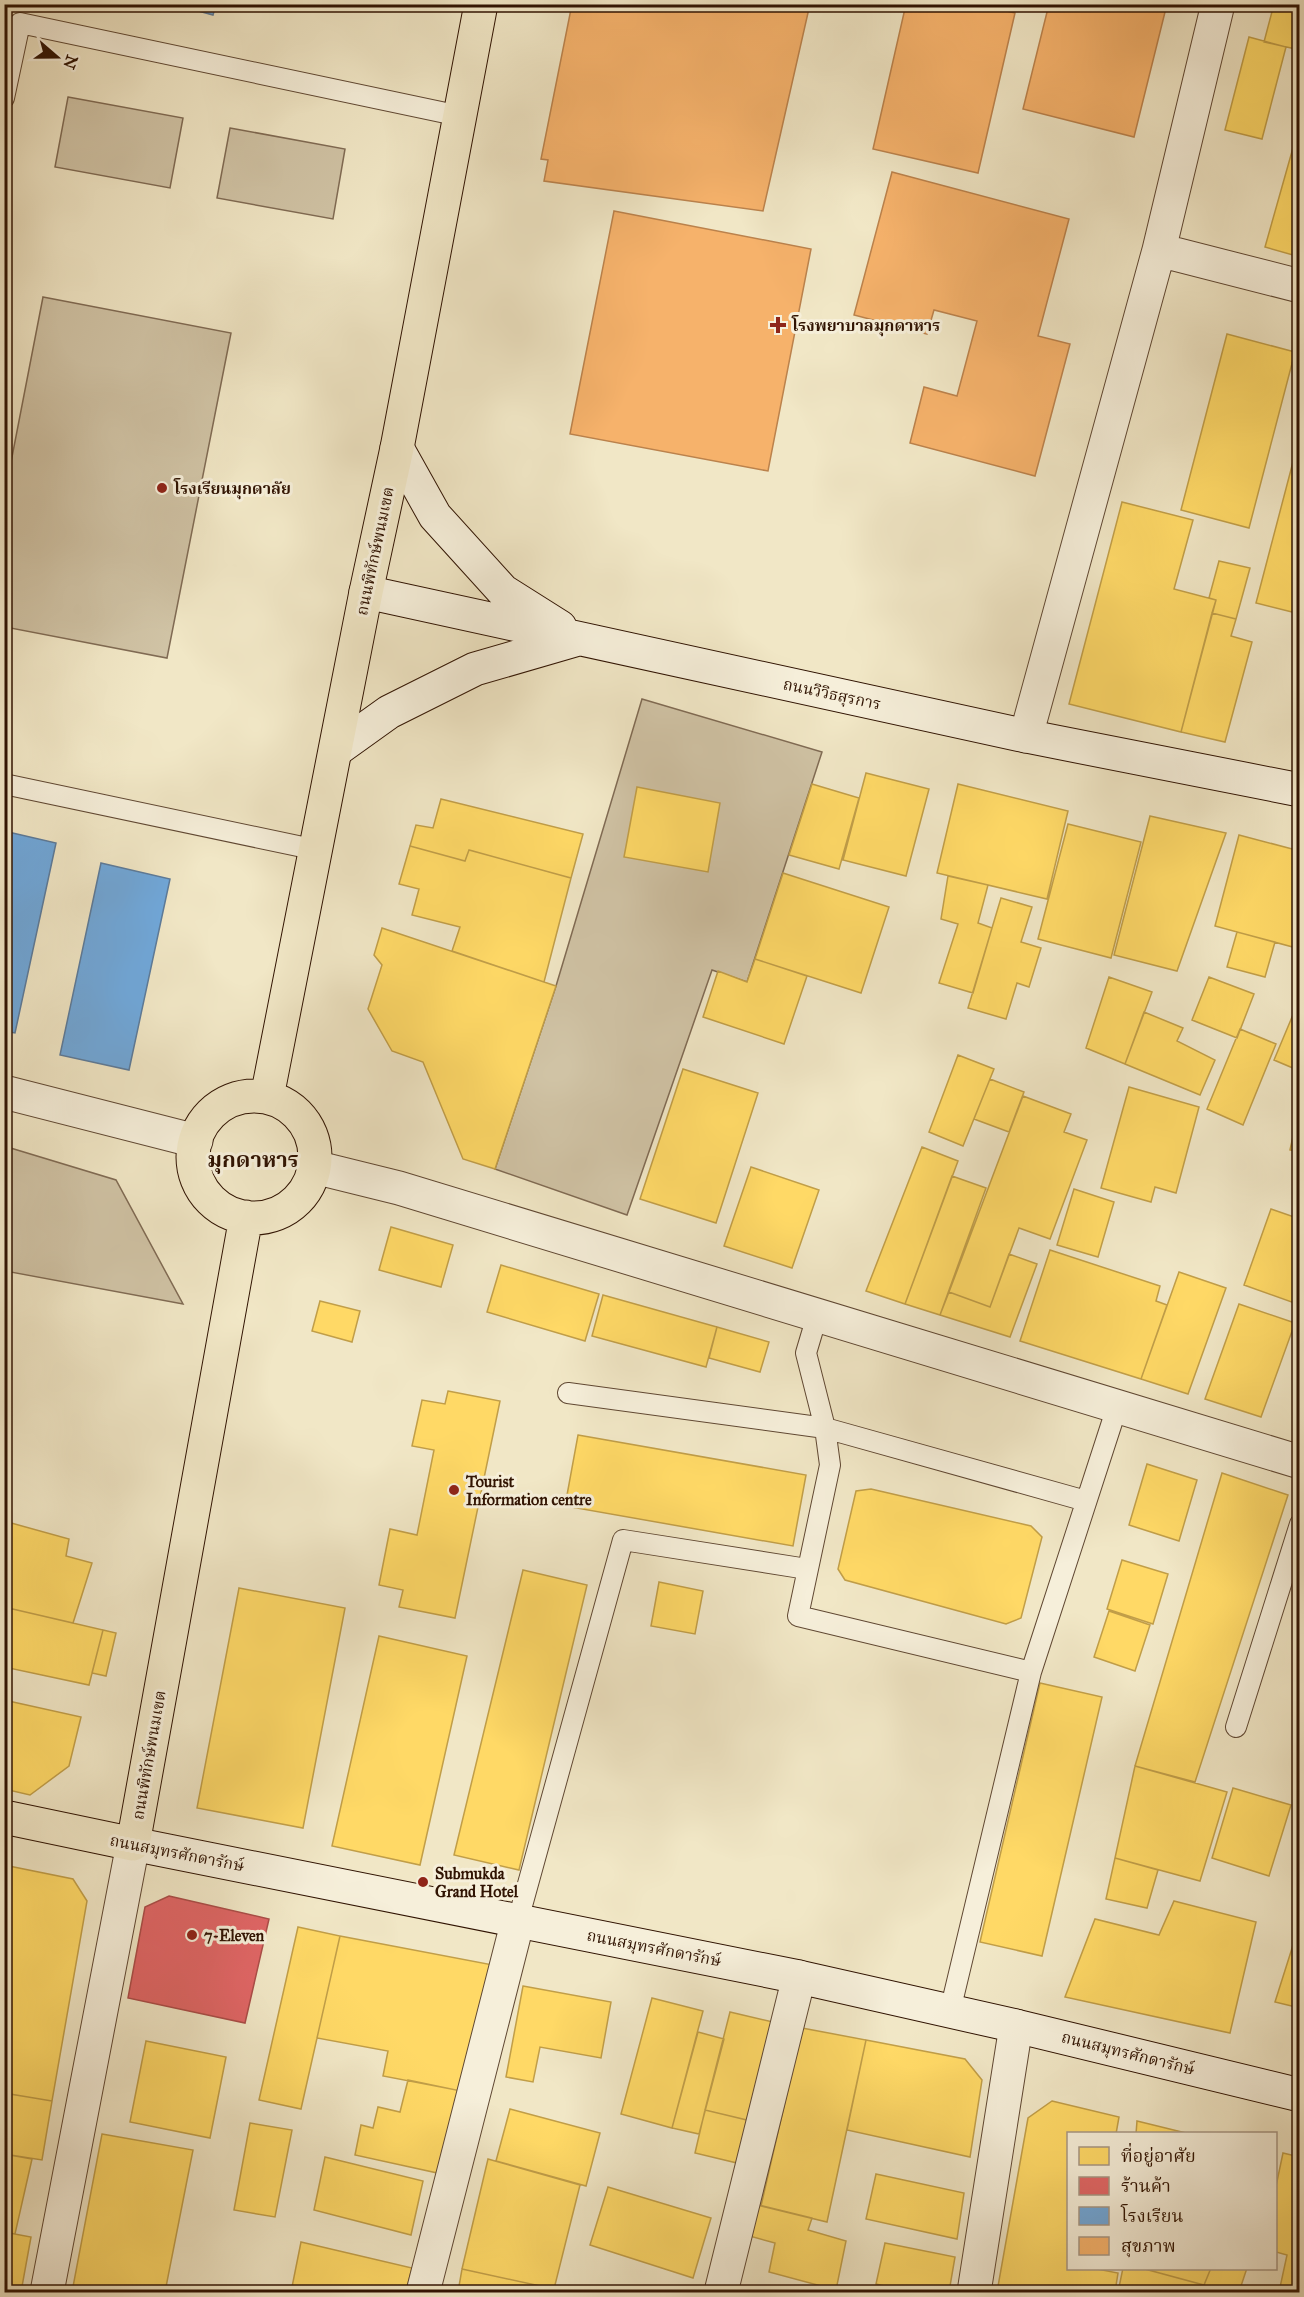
<svg xmlns="http://www.w3.org/2000/svg" width="1304" height="2297" viewBox="0 0 1304 2297" font-family="'IM FELL Great Primer','Noto Serif Thai',serif">
<style>
.green{fill:#d0c3a5;stroke:#806b54;stroke-width:1.5}
.homes{fill:#ffd966;stroke:#c19e48;stroke-width:1.5}
.shops{fill:#e06666;stroke:#ab4d48;stroke-width:1.5}
.schools{fill:#6fa8dc;stroke:#5c7b9b;stroke-width:1.5}
.health{fill:#f6b26b;stroke:#bb824c;stroke-width:1.5}
.lines{fill:none;stroke-linecap:round;stroke-linejoin:round}
.lane-casing{stroke:#604833;stroke-width:22}
.street-casing{stroke:#604833;stroke-width:35}
.secondary-casing{stroke:#301302;stroke-width:35}
.primary-casing{stroke:#301302;stroke-width:35}
.lane{stroke:#f6efda;stroke-width:20}
.street{stroke:#f6efda;stroke-width:33}
.secondary{stroke:#f6efda;stroke-width:33}
.primary{stroke:#f1e7c6;stroke-width:33}
.poi-dot{fill:#8f2418;stroke:#f6efda;stroke-width:2}
.labels{text-anchor:middle;dominant-baseline:central;stroke-width:6;stroke-linejoin:round;paint-order:stroke}
.poi-label{font-size:16px;font-weight:bold;fill:#301302;stroke:#f6efda;text-anchor:start}
.street-label{font-size:16px;fill:#301302;stroke:#f6efda}
.district-label{font-size:22px;font-weight:bold;fill:#301302;stroke:#f6efda}
</style>
<rect width="100%" height="100%" fill="#f1e7c6"/>
<filter id="stains"><feTurbulence type="fractalNoise" baseFrequency=".00333" numOctaves="4"/><feColorMatrix values="0 0 0 0 .2 0 0 0 0 .09 0 0 0 0 .02 0 0 0 .5 -.17"/></filter>
<radialGradient id="worn" r=".72"><stop offset=".6" stop-color="#630" stop-opacity="0"/><stop offset="1" stop-color="#630" stop-opacity=".3"/></radialGradient>
<path class="green" d="M 68,97 L 183,118 L 170,188 L 55,167 Z
M 230,128 L 345,149 L 333,219 L 217,198 Z
M 43,297 L 231,333 L 167,658 L 5,627 L 5,493 Z
M 642,699 L 822,752 L 747,982 L 712,970 L 627,1215 L 495,1169 L 556,986 Z
M 4,1146 L 116,1180 L 183,1304 L 5,1271 Z"/>
<path class="homes" d="M 1274,4 L 1300,4 L 1300,50 L 1264,42 Z
M 1249,37 L 1286,47 L 1262,139 L 1225,130 Z
M 1300,123 L 1300,257 L 1265,247 Z
M 1227,334 L 1295,352 L 1249,528 L 1181,510 Z
M 1299,439 L 1300,440 L 1300,614 L 1256,603 Z
M 1122,502 L 1193,520 L 1174,589 L 1216,600 L 1181,732 L 1069,704 Z
M 1219,561 L 1250,568 L 1236,619 L 1212,613 L 1216,600 L 1209,598 Z
M 1212,613 L 1236,619 L 1231,636 L 1252,642 L 1225,742 L 1181,732 Z
M 866,773 L 929,789 L 906,876 L 843,860 Z
M 812,784 L 859,798 L 839,869 L 789,855 Z
M 958,784 L 1068,811 L 1047,899 L 937,873 Z
M 637,787 L 720,803 L 708,872 L 624,857 Z
M 441,799 L 583,834 L 571,878 L 469,850 L 465,861 L 410,846 L 416,825 L 433,828 Z
M 1150,816 L 1226,833 L 1177,971 L 1114,955 Z
M 1068,824 L 1141,842 L 1111,958 L 1038,939 Z
M 1239,835 L 1300,851 L 1300,949 L 1215,926 Z
M 410,846 L 465,861 L 469,850 L 571,878 L 544,982 L 452,951 L 460,927 L 412,915 L 419,889 L 399,884 Z
M 783,873 L 889,907 L 861,993 L 755,959 Z
M 948,876 L 988,885 L 978,923 L 992,928 L 973,993 L 939,983 L 958,924 L 941,919 Z
M 1001,898 L 1032,907 L 1021,942 L 1041,948 L 1029,987 L 1017,983 L 1006,1019 L 968,1008 Z
M 382,928 L 556,986 L 495,1169 L 463,1159 L 423,1062 L 392,1051 L 368,1009 L 382,965 L 374,955 Z
M 1237,932 L 1275,942 L 1265,977 L 1227,967 Z
M 755,959 L 807,976 L 784,1044 L 703,1017 L 718,971 L 747,982 Z
M 1109,977 L 1152,992 L 1125,1064 L 1086,1048 Z
M 1209,977 L 1254,994 L 1237,1038 L 1192,1020 Z
M 1300,998 L 1300,1071 L 1274,1060 Z
M 1144,1012 L 1183,1028 L 1177,1041 L 1215,1060 L 1200,1095 L 1125,1064 Z
M 1240,1029 L 1276,1044 L 1243,1125 L 1207,1109 Z
M 958,1055 L 994,1069 L 963,1146 L 929,1132 Z
M 683,1069 L 758,1093 L 716,1223 L 640,1199 Z
M 990,1079 L 1024,1092 L 1009,1132 L 974,1119 Z
M 1129,1087 L 1199,1107 L 1176,1193 L 1155,1187 L 1151,1202 L 1101,1188 Z
M 1023,1096 L 1071,1114 L 1064,1132 L 1087,1140 L 1050,1239 L 1019,1228 L 990,1307 L 949,1292 Z
M 1300,1105 L 1300,1152 L 1290,1150 Z
M 922,1147 L 958,1161 L 905,1304 L 866,1291 Z
M 751,1167 L 819,1190 L 792,1268 L 724,1246 Z
M 952,1176 L 986,1188 L 940,1315 L 905,1304 Z
M 1074,1189 L 1114,1202 L 1098,1257 L 1057,1245 Z
M 1271,1209 L 1300,1219 L 1300,1305 L 1244,1285 Z
M 391,1227 L 453,1245 L 441,1287 L 379,1270 Z
M 1050,1250 L 1160,1286 L 1156,1301 L 1167,1305 L 1141,1379 L 1020,1341 Z
M 1009,1254 L 1037,1264 L 1010,1337 L 940,1315 L 949,1292 L 990,1307 Z
M 501,1265 L 599,1294 L 585,1341 L 487,1312 Z
M 1179,1272 L 1226,1288 L 1188,1394 L 1141,1379 Z
M 603,1295 L 717,1327 L 706,1367 L 592,1336 Z
M 320,1301 L 360,1311 L 352,1342 L 312,1331 Z
M 1239,1304 L 1295,1323 L 1261,1417 L 1205,1399 Z
M 717,1327 L 769,1342 L 760,1372 L 709,1358 Z
M 448,1391 L 500,1401 L 455,1618 L 399,1607 L 403,1590 L 379,1585 L 390,1529 L 417,1535 L 434,1450 L 412,1446 L 422,1400 L 445,1404 Z
M 578,1435 L 806,1475 L 793,1546 L 565,1506 Z
M 1147,1464 L 1197,1480 L 1179,1541 L 1129,1525 Z
M 1222,1473 L 1288,1495 L 1195,1782 L 1135,1766 Z
M 871,1489 L 1031,1526 L 1042,1537 L 1021,1618 L 1006,1624 L 845,1580 L 838,1569 L 856,1491 Z
M 4,1521 L 69,1539 L 66,1556 L 92,1563 L 73,1623 L 4,1607 Z
M 1122,1560 L 1168,1574 L 1153,1624 L 1107,1609 Z
M 523,1570 L 587,1585 L 519,1870 L 454,1855 Z
M 659,1582 L 703,1591 L 695,1634 L 651,1626 Z
M 239,1588 L 345,1608 L 303,1828 L 197,1808 Z
M 4,1607 L 103,1630 L 89,1685 L 4,1667 Z
M 1109,1611 L 1150,1625 L 1135,1671 L 1094,1657 Z
M 103,1630 L 116,1633 L 106,1676 L 92,1673 Z
M 379,1636 L 467,1656 L 420,1865 L 332,1846 Z
M 1040,1683 L 1102,1697 L 1042,1956 L 980,1942 Z
M 4,1700 L 81,1717 L 69,1766 L 30,1795 L 4,1789 Z
M 1135,1766 L 1227,1792 L 1200,1881 L 1115,1858 Z
M 1233,1788 L 1291,1805 L 1269,1876 L 1212,1858 Z
M 1115,1858 L 1158,1870 L 1147,1908 L 1106,1899 Z
M 4,1865 L 73,1879 L 87,1901 L 52,2101 L 4,2093 Z
M 1174,1901 L 1256,1922 L 1230,2033 L 1065,1997 L 1095,1919 L 1159,1935 Z
M 1300,1923 L 1300,2008 L 1275,2002 Z
M 298,1927 L 340,1936 L 301,2109 L 259,2100 Z
M 340,1936 L 493,1965 L 461,2091 L 383,2076 L 388,2051 L 317,2038 Z
M 523,1986 L 611,2002 L 601,2058 L 540,2047 L 533,2082 L 506,2077 Z
M 652,1998 L 703,2011 L 672,2128 L 621,2114 Z
M 730,2012 L 773,2022 L 747,2120 L 705,2110 Z
M 802,2028 L 866,2040 L 827,2222 L 761,2206 Z
M 698,2032 L 724,2039 L 699,2134 L 672,2128 Z
M 866,2040 L 965,2059 L 982,2080 L 970,2157 L 847,2130 Z
M 146,2041 L 226,2057 L 210,2138 L 130,2122 Z
M 408,2080 L 461,2091 L 442,2174 L 355,2155 L 361,2125 L 373,2128 L 378,2107 L 400,2112 Z
M 4,2093 L 52,2101 L 42,2160 L 4,2154 Z
M 1052,2101 L 1119,2117 L 1116,2134 L 1068,2134 L 1068,2268 L 1092,2268 L 1118,2273 L 1115,2292 L 997,2292 L 1028,2118 Z
M 510,2109 L 600,2133 L 586,2186 L 496,2161 Z
M 705,2110 L 747,2120 L 737,2163 L 695,2153 Z
M 1137,2121 L 1190,2134 L 1136,2134 Z
M 250,2123 L 292,2130 L 275,2217 L 234,2210 Z
M 102,2134 L 193,2150 L 165,2292 L 72,2292 Z
M 1283,2153 L 1300,2157 L 1300,2292 L 1279,2292 L 1287,2255 L 1276,2252 L 1276,2186 Z
M 4,2154 L 32,2159 L 15,2234 L 4,2232 Z
M 325,2157 L 423,2181 L 411,2235 L 314,2210 Z
M 488,2159 L 580,2185 L 554,2289 L 462,2269 Z
M 876,2174 L 964,2193 L 957,2239 L 866,2219 Z
M 608,2187 L 711,2218 L 693,2278 L 590,2245 Z
M 755,2204 L 812,2218 L 808,2230 L 846,2241 L 836,2290 L 769,2272 L 775,2243 L 746,2235 Z
M 4,2232 L 31,2237 L 21,2292 L 4,2292 Z
M 301,2242 L 412,2268 L 406,2292 L 291,2292 Z
M 885,2243 L 955,2257 L 949,2292 L 895,2292 L 896,2289 L 876,2284 Z
M 1123,2268 L 1141,2268 L 1204,2285 L 1211,2268 L 1247,2268 L 1239,2292 L 1118,2292 Z
M 1141,2268 L 1211,2268 L 1204,2285 Z
M 462,2269 L 554,2289 L 554,2292 L 458,2292 Z
M 741,2286 L 775,2292 L 739,2292 Z"/>
<path class="shops" d="M 169,1896 L 269,1919 L 245,2023 L 128,1998 L 145,1907 Z"/>
<path class="schools" d="M 173,4 L 216,4 L 213,15 Z
M 4,831 L 56,843 L 15,1033 L 4,1031 Z
M 101,863 L 170,879 L 129,1070 L 60,1055 Z"/>
<path class="health" d="M 572,4 L 810,4 L 763,211 L 544,181 L 548,160 L 541,159 Z
M 906,4 L 977,4 L 1015,13 L 978,173 L 873,149 Z
M 1049,4 L 1167,4 L 1134,137 L 1023,109 Z
M 892,172 L 1069,219 L 1038,336 L 1070,344 L 1035,476 L 910,443 L 924,387 L 957,396 L 977,321 L 934,310 L 927,334 L 854,315 Z
M 614,211 L 811,249 L 768,471 L 570,434 Z"/>
<g class="lines">
<g class="lane-casing">
<path id="lane" d="M 4,98 L 20,23 L 460,116
M 4,784 L 317,850
M 817,1316 L 806,1353 L 825,1428 L 830,1465 L 798,1616 L 1031,1672
M 568,1393 L 825,1428 L 1086,1501
M 1236,1727 L 1300,1524
M 518,1920 L 623,1540 L 807,1569
M 950,2011 L 1031,1672 L 1117,1407"/>
</g>
<g class="street-casing">
<path id="street" d="M 1159,250 L 1300,286
M 1026,736 L 1159,250 L 1218,4
M 4,1092 L 196,1141
M 314,1167 L 399,1188 L 1300,1462
M 47,2292 L 133,1844
M 423,2292 L 518,1920
M 721,2292 L 799,1977
M 974,2292 L 1016,2026"/>
</g>
<g class="secondary-casing">
<path id="secondary" d="M 397,448 L 435,516 L 503,591 L 560,627
M 366,592 L 1026,736 L 1300,790
M 336,750 L 389,712 L 475,669 L 575,640
M 133,1844 L 799,1977 L 1016,2026 L 1300,2095"/>
</g>
<g class="primary-casing">
<path id="primary" d="M193 1157a61 61 0 1 1 122 0a61 61 0 1 1-122 0Z
M 267,1097 L 366,592 L 397,448 L 481,4
M 4,1817 L 133,1844 L 246,1217"/>
</g>
<use href="#lane" class="lane"/>
<use href="#street" class="street"/>
<use href="#secondary" class="secondary"/>
<use href="#primary" class="primary"/>
</g>
<g class="poi-dot">
<path d="M775 316h6v6h6v6h-6v6h-6v-6h-6v-6h6z"/>
<circle cx="162" cy="488" r="6"/>
<circle cx="454" cy="1490" r="6"/>
<circle cx="423" cy="1882" r="6"/>
<circle cx="192" cy="1935" r="6"/>
</g>
<g class="labels">
<g class="poi-label">
<text x="792" y="325">โรงพยาบาลมุกดาหาร</text>
<text x="174" y="488">โรงเรียนมุกดาลัย</text>
<text x="466" y="1481">Tourist<tspan x="466" dy="18">Information centre</tspan></text>
<text x="435" y="1873">Submukda<tspan x="435" dy="18">Grand Hotel</tspan></text>
<text x="204" y="1935">7-Eleven</text>
</g>
<g class="street-label">
<text transform="translate(375 551) rotate(-78)">ถนนพิทักษ์พนมเขต</text>
<text transform="translate(832 694) rotate(12)">ถนนวิวิธสุรการ</text>
<text transform="translate(149 1755) rotate(-80)">ถนนพิทักษ์พนมเขต</text>
<text transform="translate(177 1853) rotate(11)">ถนนสมุทรศักดารักษ์</text>
<text transform="translate(654 1948) rotate(11)">ถนนสมุทรศักดารักษ์</text>
<text transform="translate(1128 2053) rotate(14)">ถนนสมุทรศักดารักษ์</text>
</g>
<g class="district-label">
<text x="253" y="1159">มุกดาหาร</text>
</g>
</g>
<rect width="1304" height="2297" fill="none" stroke="#f1e7c6" stroke-width="24"/>
<rect x="6" y="6" width="1292" height="2285" fill="none" stroke="#301302" stroke-width="3"/>
<rect x="12" y="12" width="1280" height="2273" fill="none" stroke="#301302" stroke-width="1.5"/>
<rect x="1067" y="2132" width="210" height="138" fill="#f6efda" stroke="#a79784" stroke-width="1.5"/>
<rect x="1079" y="2147" width="30" height="18" fill="#ffd966" stroke="#a79784" stroke-width="1.5"/>
<text x="1121" y="2162" font-size="18" fill="#301302">ที่อยู่อาศัย</text>
<rect x="1079" y="2177" width="30" height="18" fill="#e06666" stroke="#a79784" stroke-width="1.5"/>
<text x="1121" y="2192" font-size="18" fill="#301302">ร้านค้า</text>
<rect x="1079" y="2207" width="30" height="18" fill="#6fa8dc" stroke="#a79784" stroke-width="1.5"/>
<text x="1121" y="2222" font-size="18" fill="#301302">โรงเรียน</text>
<rect x="1079" y="2237" width="30" height="18" fill="#f6b26b" stroke="#a79784" stroke-width="1.5"/>
<text x="1121" y="2252" font-size="18" fill="#301302">สุขภาพ</text>
<g transform="translate(57 57) rotate(110)" stroke="#f6efda" stroke-width="4.5" paint-order="stroke">
<path d="M0-4.5L10 22L0 15L-10 22Z" fill="#301302"/>
<text y="-9" font-size="16" font-weight="bold" text-anchor="middle" fill="#301302">N</text>
</g>
<rect width="100%" height="100%" filter="url(#stains)"/>
<rect width="100%" height="100%" fill="url(#worn)"/>
</svg>
